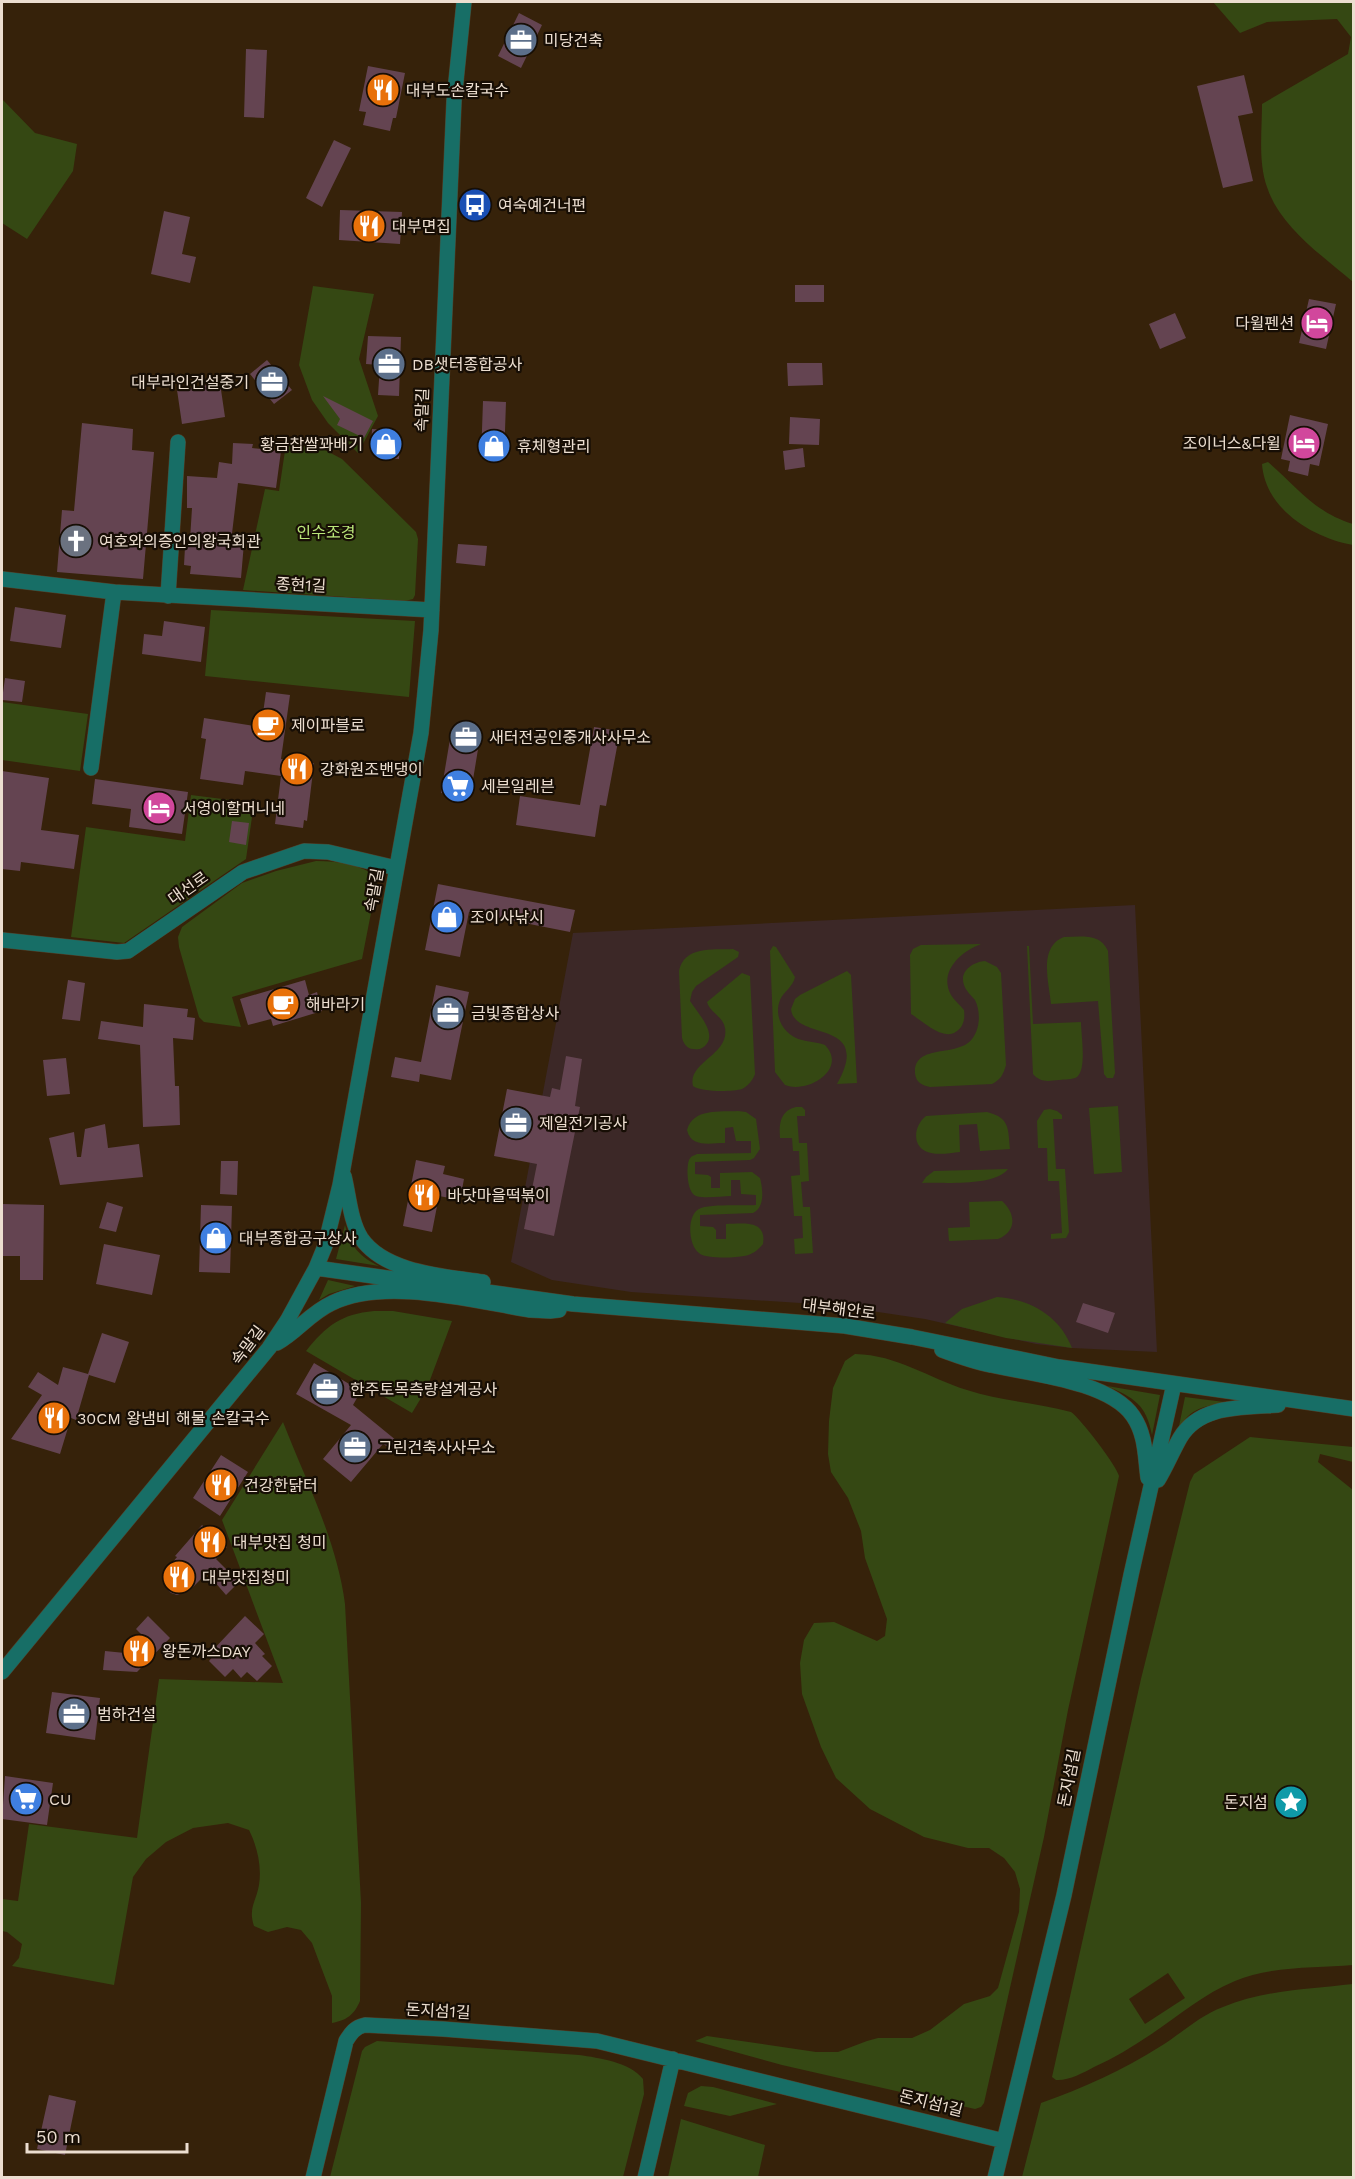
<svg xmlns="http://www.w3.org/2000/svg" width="1355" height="2179" viewBox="0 0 1355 2179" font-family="'Work Sans','Noto Sans KR',sans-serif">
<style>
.education{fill:#3c2827}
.green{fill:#354813;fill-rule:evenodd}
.building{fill:#644451}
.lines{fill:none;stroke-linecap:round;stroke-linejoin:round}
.minor-casing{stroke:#53402a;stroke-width:16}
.minor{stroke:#176e66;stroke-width:15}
.labels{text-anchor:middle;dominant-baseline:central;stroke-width:4.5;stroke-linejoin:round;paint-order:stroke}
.poi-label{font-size:16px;fill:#ecded0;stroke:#170e05;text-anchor:start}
.street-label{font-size:16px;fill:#ecded0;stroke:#170e05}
.park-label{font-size:16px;fill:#bae67a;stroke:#170e05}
</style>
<rect width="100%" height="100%" fill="#36220a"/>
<path class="education" d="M 1135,905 L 1157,1352 L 1072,1348 L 1036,1344 L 925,1319 L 831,1305 L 631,1292 L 552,1280 L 511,1262 L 573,933 Z"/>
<path class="green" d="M 1213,2 L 1353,2 L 1353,282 C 1323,256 1280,227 1267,187 C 1258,162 1262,131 1262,104 L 1348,54 L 1351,37 L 1337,19 L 1267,22 L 1240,33 Z
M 2,99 L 35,133 L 77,144 L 73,171 L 27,239 L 2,223 Z
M 313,286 L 374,294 L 359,359 L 378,416 L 358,453 L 328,423 L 312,400 L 299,365 Z
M 286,444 L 323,449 L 342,459 L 416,532 L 418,539 L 415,595 L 413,599 L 405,601 L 243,590 L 265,489 L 279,491 Z
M 1268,462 C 1298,488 1314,512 1353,524 L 1353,545 C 1313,538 1265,509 1262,464 Z
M 211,610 L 415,621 L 409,697 L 205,676 Z
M 2,702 L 88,714 L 80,771 L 2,760 Z
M 191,795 L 254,803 L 246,859 L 124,943 L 71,937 L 86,827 L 185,841 Z
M 316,861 C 340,861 358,864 378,877 L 362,959 L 232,997 L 241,1027 L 204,1022 L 199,1017 L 179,947 L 178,937 L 182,927 L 242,883 L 276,871 Z
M 1064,937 C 1081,937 1100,933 1108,951 L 1115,1073 L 1113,1078 L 1107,1078 L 1104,1074 L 1098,1001 L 1051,1004 C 1049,982 1038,947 1064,937 Z
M 981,944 C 962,951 938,971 951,995 C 954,1000 960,1005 964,1010 C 965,1018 964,1026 957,1031 C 943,1042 923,1021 911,1014 L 910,955 L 913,949 L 921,945 Z
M 773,946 L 776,947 L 795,977 C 793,987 784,991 780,1000 C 773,1018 785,1036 802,1040 C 810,1042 817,1042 825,1045 C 848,1069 808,1094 785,1085 L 775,1072 L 770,951 Z
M 1027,946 L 1029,946 L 1033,1024 L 1081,1022 C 1081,1034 1087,1069 1077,1077 C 1072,1080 1065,1079 1059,1080 C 1048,1081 1041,1083 1033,1074 Z
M 733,949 L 739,952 L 738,957 L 696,986 L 692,992 L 690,1001 C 699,1015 722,1038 700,1049 C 690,1050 685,1048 682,1038 L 679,971 C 684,946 712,950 733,949 Z
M 985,961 L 997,967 L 1001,973 L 1006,1065 C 1003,1075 1001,1079 992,1084 L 930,1087 C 922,1085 916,1083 915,1073 C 914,1043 957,1058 972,1039 C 980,1029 981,1012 975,1000 C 971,995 966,991 964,985 C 959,971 973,962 985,961 Z
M 847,971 L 851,975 L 857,1083 L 837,1084 C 874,1018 794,1042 791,1009 L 795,999 L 800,995 Z
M 742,973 L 750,976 L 755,1074 C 753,1080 748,1086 742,1089 C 732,1092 700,1092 693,1086 C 687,1062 730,1055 725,1028 C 723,1016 710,1013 707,1002 Z
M 1118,1106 L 1122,1172 L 1094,1174 L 1089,1108 Z
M 796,1107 L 802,1107 L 805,1110 L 805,1116 L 797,1116 L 799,1143 L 807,1143 L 809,1181 L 801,1182 L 803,1207 L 810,1207 L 813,1253 L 795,1254 L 794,1239 L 803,1238 L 802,1216 L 794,1216 L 791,1176 L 800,1175 L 799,1151 L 793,1151 L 792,1138 L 780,1138 C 779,1124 780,1111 796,1107 Z
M 1050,1109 L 1057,1111 L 1062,1115 L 1062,1119 L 1053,1119 L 1056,1169 L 1065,1169 L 1069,1232 L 1066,1238 L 1051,1239 L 1051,1234 L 1062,1233 L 1059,1181 L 1048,1181 L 1047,1148 L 1038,1148 L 1037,1121 L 1044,1110 Z
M 738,1111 L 746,1112 L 756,1119 L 760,1149 L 754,1158 L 750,1160 L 695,1162 L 695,1174 L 708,1175 L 711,1177 L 711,1188 L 720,1188 L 720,1173 L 752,1172 L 760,1178 C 763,1190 765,1207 753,1213 L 700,1215 L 700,1226 L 713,1227 L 716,1230 L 716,1239 L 726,1239 L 726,1224 C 742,1224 767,1219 763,1244 C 758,1250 752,1255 744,1256 C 735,1258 705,1259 699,1253 C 688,1245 686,1213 701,1208 C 713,1204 742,1206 756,1205 L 756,1195 L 741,1194 L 740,1180 L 731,1180 L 731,1196 C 721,1196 706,1199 696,1196 C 687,1193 686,1168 689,1160 C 691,1156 693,1156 697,1154 L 751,1153 L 751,1141 L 736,1141 L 733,1127 L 725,1128 L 725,1143 C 710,1143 691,1148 687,1130 C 693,1108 720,1112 738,1111 Z
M 987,1112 C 1010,1118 1008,1128 1010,1149 L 980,1151 L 977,1124 L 959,1125 L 960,1152 C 951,1153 940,1155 931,1153 C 911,1149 913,1126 926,1116 Z
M 1008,1169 C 994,1187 944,1182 922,1183 L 926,1177 L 934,1171 Z
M 1002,1201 C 1016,1214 1017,1231 998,1239 L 949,1241 L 948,1228 L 970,1227 L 969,1202 Z
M 345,1225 C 350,1246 360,1257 379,1266 L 336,1259 Z
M 328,1280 L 355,1286 L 329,1294 L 319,1300 Z
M 997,1297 C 1030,1299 1060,1316 1072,1348 L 1006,1338 L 945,1323 L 962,1309 Z
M 374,1311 L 393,1311 L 452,1321 L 427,1388 L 412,1413 L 306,1351 C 326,1326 341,1314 374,1311 Z
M 855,1354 C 898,1355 928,1378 967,1390 C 1001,1401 1037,1403 1071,1412 C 1080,1418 1117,1466 1119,1476 L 1068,1710 L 1044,1837 L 984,2103 L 981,2107 L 975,2109 L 782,2065 L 695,2041 L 707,2036 L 816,2052 L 838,2052 L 867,2041 L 878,2038 L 912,2038 L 930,2030 L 964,2004 L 990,1996 L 998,1988 L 1019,1912 L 1020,1889 L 1015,1872 L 1004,1858 L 989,1848 L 968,1848 L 924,1837 L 870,1809 L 836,1778 L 821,1747 L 802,1694 L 800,1663 L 804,1640 L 814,1623 L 834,1622 L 877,1641 L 885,1636 L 887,1619 L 865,1558 L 861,1531 L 848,1498 L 831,1472 L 828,1454 L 829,1421 L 833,1388 L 845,1361 Z
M 1107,1386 L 1160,1395 L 1152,1435 C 1146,1404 1134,1398 1107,1386 Z
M 1185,1397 L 1232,1403 C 1207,1405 1190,1406 1178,1431 Z
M 283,1422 C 306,1481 337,1541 345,1604 L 361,1903 L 360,2001 C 354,2015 347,2020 332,2023 L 332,1996 L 312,1943 L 301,1930 L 287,1927 L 268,1932 L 254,1926 C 248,1908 256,1902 259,1885 C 262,1866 257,1846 249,1830 L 228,1823 L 193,1828 L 166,1842 L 146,1859 L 133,1877 L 114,1985 L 12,1966 L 19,1958 L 22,1944 L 7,1932 L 2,1931 L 2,1899 L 18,1901 L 29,1824 L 137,1838 L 159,1679 L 283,1683 L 222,1520 Z
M 1250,1437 L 1353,1447 L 1353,1462 L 1320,1454 L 1318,1462 L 1353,1490 L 1353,1965 C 1317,1968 1269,1966 1235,1981 C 1203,1994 1179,2016 1150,2035 C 1132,2047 1114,2058 1094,2067 C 1083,2073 1068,2081 1056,2080 L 1052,2077 L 1141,1679 L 1190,1482 L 1194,1474 ZM 1168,1973 L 1185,1998 L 1145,2024 L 1129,1999 Z
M 1353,1984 L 1353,2177 L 1022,2177 L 1041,2103 C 1083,2088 1123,2070 1161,2046 C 1182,2033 1199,2016 1223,2007 C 1263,1990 1310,1989 1353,1984 Z
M 377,2041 L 579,2055 C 599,2058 630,2062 643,2079 L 644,2094 L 623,2177 L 330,2177 L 362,2051 L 365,2047 Z
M 701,2086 L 713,2087 L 777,2104 L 730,2116 L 684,2106 L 688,2093 Z
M 681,2119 L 765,2145 L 758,2177 L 668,2177 Z"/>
<path class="building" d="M 519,13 L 542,25 L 521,68 L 498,56 Z
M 246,49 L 267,50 L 264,118 L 244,117 Z
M 368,66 L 405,73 L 396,118 L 393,118 L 390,131 L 363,125 L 366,112 L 359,111 Z
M 1244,75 L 1253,113 L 1238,116 L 1253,181 L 1223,188 L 1197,86 Z
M 334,140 L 351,148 L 322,207 L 306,198 Z
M 340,210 L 402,212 L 400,244 L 339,240 Z
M 164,211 L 190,217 L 182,254 L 196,257 L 190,283 L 151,274 Z
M 795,285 L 824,285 L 824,302 L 795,302 Z
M 1309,299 L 1336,304 L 1326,349 L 1299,343 Z
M 1175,313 L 1186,338 L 1160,349 L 1149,324 Z
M 368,336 L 401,337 L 399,396 L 378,395 L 380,365 L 366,364 Z
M 267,360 L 292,390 L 274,404 L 250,374 Z
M 787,363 L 822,363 L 823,385 L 788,386 Z
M 220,383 L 225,417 L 182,424 L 177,390 Z
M 323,396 L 373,421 L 364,438 L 337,425 L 340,419 Z
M 483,401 L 506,402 L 504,459 L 481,458 Z
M 1290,415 L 1328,424 L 1319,466 L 1310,464 L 1308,476 L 1288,471 L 1290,461 L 1281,459 Z
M 790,417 L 820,419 L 819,445 L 789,444 Z
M 82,423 L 133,429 L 132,450 L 154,452 L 143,579 L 57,572 L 62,510 L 74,511 Z
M 372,429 L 394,430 L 400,437 L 399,459 L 379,458 L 371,451 Z
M 233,443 L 253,444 L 252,448 L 281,451 L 276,488 L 238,483 L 231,542 L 244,543 L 241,578 L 190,574 L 191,566 L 184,565 L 185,547 L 190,540 L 192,508 L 187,508 L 187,476 L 217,478 L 219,462 L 232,464 Z
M 803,448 L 805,467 L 785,470 L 783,451 Z
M 458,544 L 487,546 L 485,566 L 456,563 Z
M 15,607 L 66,615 L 61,648 L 10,641 Z
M 164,621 L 205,627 L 201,662 L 142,654 L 144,634 L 162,636 Z
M 5,678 L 25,681 L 22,702 L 2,700 Z
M 266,692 L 290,695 L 281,759 L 314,763 L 307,821 L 304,820 L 303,828 L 275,824 L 281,776 L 245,771 L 243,785 L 200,779 L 206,739 L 201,738 L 204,718 L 261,727 Z
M 452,727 L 481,731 L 470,798 L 441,793 Z
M 594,727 L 620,731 L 606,806 L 600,805 L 595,837 L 516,825 L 520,796 L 580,805 Z
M 2,771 L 49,778 L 41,830 L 79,835 L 74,869 L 21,862 L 20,871 L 2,869 Z
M 95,779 L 188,792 L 182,834 L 129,827 L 131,809 L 92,804 Z
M 232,821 L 249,823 L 246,845 L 229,842 Z
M 438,884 L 575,910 L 570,932 L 469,912 L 460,957 L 425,950 Z
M 68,980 L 85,983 L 80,1021 L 62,1019 Z
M 305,980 L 309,995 L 317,992 L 322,1011 L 273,1026 L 271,1019 L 248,1025 L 240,999 Z
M 436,985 L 469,992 L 451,1080 L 420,1074 L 419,1082 L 391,1077 L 395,1057 L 421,1062 Z
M 144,1004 L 188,1009 L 187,1017 L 195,1018 L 193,1040 L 173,1038 L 175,1086 L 179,1086 L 180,1125 L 143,1127 L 140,1045 L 98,1039 L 101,1021 L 143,1027 Z
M 566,1056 L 582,1059 L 575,1106 L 580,1107 L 554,1236 L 524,1229 L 537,1164 L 494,1156 L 507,1089 L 550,1097 L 552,1088 L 560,1090 Z
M 66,1058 L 70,1094 L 47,1096 L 43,1060 Z
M 105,1124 L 108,1148 L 139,1144 L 143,1177 L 60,1185 L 49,1138 L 74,1132 L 77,1157 L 81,1157 L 85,1129 Z
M 416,1160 L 445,1166 L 443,1174 L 464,1179 L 460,1200 L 439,1196 L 432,1232 L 403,1226 Z
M 221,1161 L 238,1161 L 237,1195 L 220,1194 Z
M 107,1202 L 123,1207 L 116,1232 L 99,1228 Z
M 2,1204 L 44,1205 L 43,1280 L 20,1280 L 20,1256 L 2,1256 Z
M 201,1205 L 232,1206 L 230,1273 L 199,1272 Z
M 104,1244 L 160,1255 L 152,1295 L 96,1284 Z
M 1083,1303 L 1115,1313 L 1108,1333 L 1076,1322 Z
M 102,1333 L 129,1342 L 115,1383 L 89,1375 L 76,1420 L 71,1418 L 60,1454 L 11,1439 L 42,1395 L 28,1387 L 38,1372 L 58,1385 L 63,1367 L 88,1374 Z
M 314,1363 L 361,1391 L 353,1405 L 397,1441 L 392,1449 L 383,1444 L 351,1482 L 323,1459 L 351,1425 L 296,1394 Z
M 221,1455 L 248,1472 L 220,1516 L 193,1498 Z
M 202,1525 L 227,1547 L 216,1559 L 239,1582 L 226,1595 L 207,1573 L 189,1591 L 177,1595 L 171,1593 L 166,1588 L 162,1575 L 177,1557 L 175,1556 Z
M 148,1616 L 170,1638 L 137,1672 L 103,1670 L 105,1651 L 125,1653 L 143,1636 L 136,1629 Z
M 245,1616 L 264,1634 L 255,1643 L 265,1654 L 262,1656 L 272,1666 L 257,1681 L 247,1672 L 241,1678 L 233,1669 L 225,1677 L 209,1661 L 214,1655 L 211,1652 Z
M 52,1692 L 100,1698 L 95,1740 L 46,1733 Z
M 5,1776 L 53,1783 L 47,1825 L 2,1819 Z
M 49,2095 L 76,2101 L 65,2155 L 37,2149 Z"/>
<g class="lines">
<g class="minor-casing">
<path id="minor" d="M 2,579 L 114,592 L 432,610
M 168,596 L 178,442
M 91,768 L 114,592
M 2,940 L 117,952 L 128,951 L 243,872 L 304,851 L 328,852 L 396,868
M 344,1176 C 349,1196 350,1220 361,1238 C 385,1273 444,1276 483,1282
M 316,1268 L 573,1304 L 845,1326 L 912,1337 L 1059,1367 L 1354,1409
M 277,1343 C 297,1332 310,1313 332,1303 C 385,1277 473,1301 530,1310 L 550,1311 L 559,1310
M 942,1350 C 958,1356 974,1362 991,1365 C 1030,1374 1109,1381 1133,1416 C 1146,1435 1145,1456 1148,1478
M 1158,1480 C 1166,1467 1172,1452 1180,1438 C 1200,1404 1244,1408 1278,1405
M 2,1672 L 269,1348 L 287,1321 L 316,1268 L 325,1246 L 340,1185 L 421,733 L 431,630 L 454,101 L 464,2
M 313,2178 L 346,2041 C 351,2033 355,2027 365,2025 L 443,2029 L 597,2041 L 1004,2141
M 645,2178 L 673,2059
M 995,2178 L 1064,1895 L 1131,1575 L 1174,1384"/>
</g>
<use href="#minor" class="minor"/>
</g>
<defs>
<g id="office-disc" transform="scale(1.725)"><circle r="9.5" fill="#5c6f8a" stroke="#170e05"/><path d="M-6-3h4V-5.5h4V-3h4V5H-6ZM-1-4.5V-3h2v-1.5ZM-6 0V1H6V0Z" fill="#fff"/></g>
<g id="restaurant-disc" transform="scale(1.725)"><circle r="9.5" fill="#e8710a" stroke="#170e05"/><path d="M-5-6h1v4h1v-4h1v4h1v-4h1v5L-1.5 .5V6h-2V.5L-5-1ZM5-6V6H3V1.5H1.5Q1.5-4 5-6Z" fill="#fff"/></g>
<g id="bus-disc" transform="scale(1.725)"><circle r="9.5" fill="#1a4fb4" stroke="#170e05"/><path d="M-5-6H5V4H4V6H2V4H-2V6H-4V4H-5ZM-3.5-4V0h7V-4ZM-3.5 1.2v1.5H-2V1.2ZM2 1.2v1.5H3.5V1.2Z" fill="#fff"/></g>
<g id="hotel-disc" transform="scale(1.725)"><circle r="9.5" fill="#d1479c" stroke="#170e05"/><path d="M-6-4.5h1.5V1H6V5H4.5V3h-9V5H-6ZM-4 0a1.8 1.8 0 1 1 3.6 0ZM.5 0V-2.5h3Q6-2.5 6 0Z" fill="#fff"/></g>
<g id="shop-disc" transform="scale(1.725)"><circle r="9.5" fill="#3f7fe0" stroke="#170e05"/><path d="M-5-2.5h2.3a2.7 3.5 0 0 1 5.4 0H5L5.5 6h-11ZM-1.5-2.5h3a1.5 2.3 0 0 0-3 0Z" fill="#fff"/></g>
<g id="church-disc" transform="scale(1.725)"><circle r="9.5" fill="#6b7280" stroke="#170e05"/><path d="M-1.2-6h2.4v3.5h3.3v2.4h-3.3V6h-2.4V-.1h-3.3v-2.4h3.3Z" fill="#fff"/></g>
<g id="cafe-disc" transform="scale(1.725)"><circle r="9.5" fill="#e8710a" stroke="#170e05"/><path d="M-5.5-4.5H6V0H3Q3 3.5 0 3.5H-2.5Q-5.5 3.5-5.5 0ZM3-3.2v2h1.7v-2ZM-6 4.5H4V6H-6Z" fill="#fff"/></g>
<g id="supermarket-disc" transform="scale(1.725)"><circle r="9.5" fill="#3f7fe0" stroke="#170e05"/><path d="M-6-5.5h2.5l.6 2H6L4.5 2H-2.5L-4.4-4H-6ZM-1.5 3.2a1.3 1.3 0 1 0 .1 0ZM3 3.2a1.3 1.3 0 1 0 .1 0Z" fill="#fff"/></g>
<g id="sight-disc" transform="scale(1.725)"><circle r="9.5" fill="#0f9aa8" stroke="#170e05"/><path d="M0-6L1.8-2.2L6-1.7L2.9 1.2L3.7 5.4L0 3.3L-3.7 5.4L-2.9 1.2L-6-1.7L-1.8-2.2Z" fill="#fff"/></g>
</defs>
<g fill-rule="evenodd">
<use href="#office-disc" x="521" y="40"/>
<use href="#restaurant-disc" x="383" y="90"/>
<use href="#bus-disc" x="475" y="205"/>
<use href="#restaurant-disc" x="369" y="226"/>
<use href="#hotel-disc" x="1317" y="323"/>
<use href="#office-disc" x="389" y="364"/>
<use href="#office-disc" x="272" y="382"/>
<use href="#hotel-disc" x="1304" y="443"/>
<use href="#shop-disc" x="386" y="444"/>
<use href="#shop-disc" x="494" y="446"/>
<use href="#church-disc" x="76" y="541"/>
<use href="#cafe-disc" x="268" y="725"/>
<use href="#office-disc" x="466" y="737"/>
<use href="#restaurant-disc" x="297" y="769"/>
<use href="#supermarket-disc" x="458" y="786"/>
<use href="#hotel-disc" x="159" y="808"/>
<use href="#shop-disc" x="447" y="917"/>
<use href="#cafe-disc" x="283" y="1004"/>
<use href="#office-disc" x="448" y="1013"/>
<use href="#office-disc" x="516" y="1123"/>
<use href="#restaurant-disc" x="424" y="1195"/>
<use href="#shop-disc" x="216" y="1238"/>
<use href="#office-disc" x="327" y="1389"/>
<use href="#restaurant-disc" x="54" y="1418"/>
<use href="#office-disc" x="355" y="1447"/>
<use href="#restaurant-disc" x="221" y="1485"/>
<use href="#restaurant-disc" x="210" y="1542"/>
<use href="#restaurant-disc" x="179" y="1577"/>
<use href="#restaurant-disc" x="139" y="1651"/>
<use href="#office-disc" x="74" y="1714"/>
<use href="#supermarket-disc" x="26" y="1799"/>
<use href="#sight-disc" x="1291" y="1802"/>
</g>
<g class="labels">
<g class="poi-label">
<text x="544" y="40">미당건축</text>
<text x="406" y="90">대부도손칼국수</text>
<text x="498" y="205">여숙예건너편</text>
<text x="392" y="226">대부면집</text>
<text x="1294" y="323" text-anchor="end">다윌펜션</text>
<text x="412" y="364">DB샛터종합공사</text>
<text x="249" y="382" text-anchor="end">대부라인건설중기</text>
<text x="1281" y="443" text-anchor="end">조이너스&amp;다윌</text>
<text x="363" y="444" text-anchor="end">황금찹쌀꽈배기</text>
<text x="517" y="446">휴체형관리</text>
<text x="99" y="541">여호와의증인의왕국회관</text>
<text x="291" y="725">제이파블로</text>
<text x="489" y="737">새터전공인중개사사무소</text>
<text x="320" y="769">강화원조밴댕이</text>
<text x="481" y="786">세븐일레븐</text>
<text x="182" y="808">서영이할머니네</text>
<text x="470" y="917">조이사낚시</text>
<text x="306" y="1004">해바라기</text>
<text x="471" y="1013">금빛종합상사</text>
<text x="539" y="1123">제일전기공사</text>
<text x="447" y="1195">바닷마을떡볶이</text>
<text x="239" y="1238">대부종합공구상사</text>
<text x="350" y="1389">한주토목측량설계공사</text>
<text x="77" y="1418">30CM 왕냄비 해물 손칼국수</text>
<text x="378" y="1447">그린건축사사무소</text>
<text x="244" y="1485">건강한닭터</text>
<text x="233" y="1542">대부맛집 청미</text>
<text x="202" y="1577">대부맛집청미</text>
<text x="162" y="1651">왕돈까스DAY</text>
<text x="97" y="1714">범하건설</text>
<text x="49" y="1799">CU</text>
<text x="1268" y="1802" text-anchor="end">돈지섬</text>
</g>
<g class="street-label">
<text transform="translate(422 410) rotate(-88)">속말길</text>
<text transform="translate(301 585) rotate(3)">종현1길</text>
<text transform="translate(188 888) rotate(-35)">대선로</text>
<text transform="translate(374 890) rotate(-80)">속말길</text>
<text transform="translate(839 1309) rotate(7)">대부해안로</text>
<text transform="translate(248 1345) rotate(-53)">속말길</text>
<text transform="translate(1069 1778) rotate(-79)">돈지섬길</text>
<text transform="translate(438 2011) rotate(3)">돈지섬1길</text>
<text transform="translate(931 2103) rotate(14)">돈지섬1길</text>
</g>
<g class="park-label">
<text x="326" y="532">인수조경</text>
</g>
</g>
<rect width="1355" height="2179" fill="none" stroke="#ecded0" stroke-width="6"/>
<path d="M27 2143v9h160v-9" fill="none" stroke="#ecded0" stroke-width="3"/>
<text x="36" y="2143" font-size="18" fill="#ecded0" stroke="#170e05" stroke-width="4.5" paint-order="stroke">50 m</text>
</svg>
